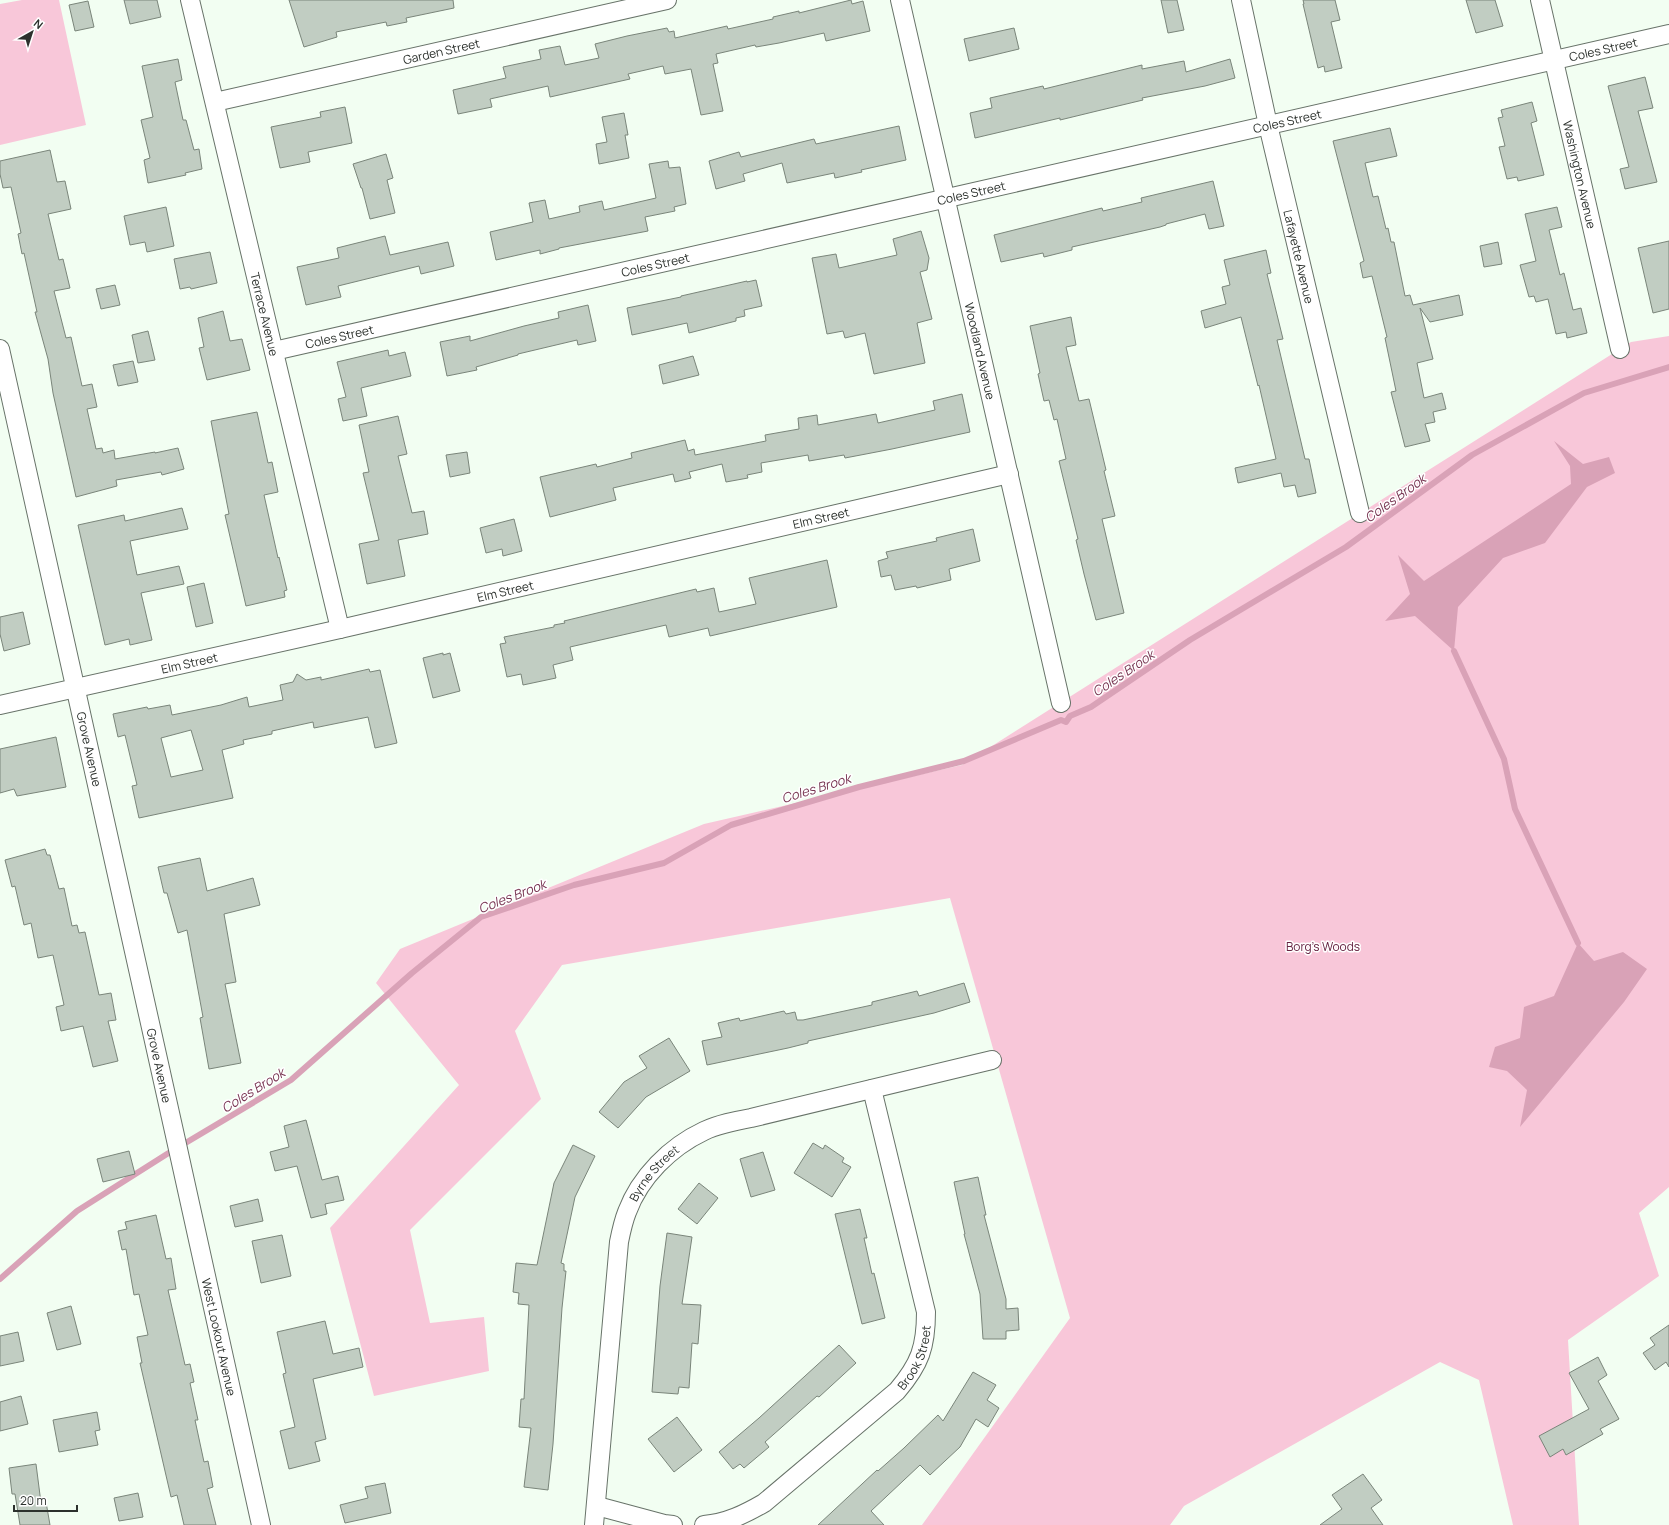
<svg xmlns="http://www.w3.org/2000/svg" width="1669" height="1525" viewBox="0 0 1669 1525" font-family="Manrope,sans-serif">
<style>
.green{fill:#f8c7d9}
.water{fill:#d9a2b7}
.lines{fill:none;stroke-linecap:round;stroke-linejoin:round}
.stream{stroke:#d9a2b7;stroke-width:6}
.building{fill:#c1cdc2;stroke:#7a857a;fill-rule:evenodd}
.minor-casing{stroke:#687369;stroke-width:20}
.minor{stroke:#fff;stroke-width:18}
.labels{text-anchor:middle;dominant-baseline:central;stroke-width:3;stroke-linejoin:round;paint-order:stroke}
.street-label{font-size:12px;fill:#2c312d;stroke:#fff}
.park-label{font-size:12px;fill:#662442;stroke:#fff}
.water-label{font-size:13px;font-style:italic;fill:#773451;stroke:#fff}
</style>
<rect width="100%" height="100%" fill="#f2fef2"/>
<path class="green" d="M 22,0 L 59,0 L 86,125 L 0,145 L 0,4 Z
M 1669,336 L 1669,1187 L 1639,1213 L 1659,1276 L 1568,1340 L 1579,1525 L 1513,1525 L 1479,1380 L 1440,1362 L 1184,1506 L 1170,1525 L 922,1525 L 1070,1318 L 950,898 L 562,965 L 515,1031 L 541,1099 L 410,1230 L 430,1323 L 484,1317 L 489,1371 L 374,1396 L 330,1228 L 459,1085 L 376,983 L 400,949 L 704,824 L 962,765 L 1631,342 Z"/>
<path class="water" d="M 1554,441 L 1583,464 L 1609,457 L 1615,473 L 1587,487 L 1545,543 L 1503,558 L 1458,607 L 1454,651 L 1415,616 L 1385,621 L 1410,594 L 1398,555 L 1424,581 L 1571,484 L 1570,466 Z
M 1578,943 L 1594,961 L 1623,952 L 1647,969 L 1624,1002 L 1520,1127 L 1527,1090 L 1507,1071 L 1489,1067 L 1495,1047 L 1520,1038 L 1524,1007 L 1554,996 Z"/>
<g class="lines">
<path class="stream" d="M 1454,651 L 1504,759 L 1515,809 L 1578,943
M 0,1279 L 77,1211 L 167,1154 L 291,1080 L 412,973 L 481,917 L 574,885 L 664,863 L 731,825 L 859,787 L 964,761 L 1061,720 L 1066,722 L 1070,716 L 1091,707 L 1190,640 L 1346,547 L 1472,455 L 1584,393 L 1669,367"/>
</g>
<path class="building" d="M 124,0 L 157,0 L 161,17 L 130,24 Z
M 289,0 L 453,0 L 454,8 L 406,18 L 407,22 L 387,26 L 386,22 L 336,32 L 337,37 L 304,47 Z
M 851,0 L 852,4 L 863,1 L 870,31 L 826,41 L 824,33 L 779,43 L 756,47 L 755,45 L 716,54 L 718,63 L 713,64 L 723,111 L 701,115 L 691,69 L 665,74 L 663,66 L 628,74 L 630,79 L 550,97 L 548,86 L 490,99 L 492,107 L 458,114 L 453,90 L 506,78 L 503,67 L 541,59 L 539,50 L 560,46 L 565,65 L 599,58 L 595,44 L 627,36 L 667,28 L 669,32 L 674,31 L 675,38 L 727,26 L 728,29 L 773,19 L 773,17 L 799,11 L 799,13 Z
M 1161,0 L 1177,0 L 1184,30 L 1168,33 Z
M 1303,0 L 1335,0 L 1340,20 L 1331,22 L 1342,68 L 1325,72 L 1324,66 L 1318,68 L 1303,4 L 1304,4 Z
M 1466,0 L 1495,0 L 1503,26 L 1476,33 Z
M 88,1 L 94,27 L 75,31 L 69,5 Z
M 1014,28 L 1019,49 L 969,61 L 964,39 Z
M 178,59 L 182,80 L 175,82 L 183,120 L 186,120 L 194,150 L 199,149 L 202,169 L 185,173 L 186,175 L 148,183 L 144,160 L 150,158 L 141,120 L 153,117 L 142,66 Z
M 1230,59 L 1235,78 L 1205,86 L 1142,98 L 1143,100 L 1097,111 L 1060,120 L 1060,118 L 975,138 L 970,113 L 992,108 L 990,98 L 1043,86 L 1044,89 L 1142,65 L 1142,69 L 1184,61 L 1186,72 Z
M 1645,77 L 1653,108 L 1638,111 L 1657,182 L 1625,189 L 1620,169 L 1629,167 L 1608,86 Z
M 1532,102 L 1537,121 L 1531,123 L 1544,175 L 1518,181 L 1517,177 L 1507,179 L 1499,147 L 1505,146 L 1498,118 L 1503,117 L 1501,110 Z
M 345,107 L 352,143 L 308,152 L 310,162 L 280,168 L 271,127 L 321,117 L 320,112 Z
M 624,113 L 628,135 L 625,135 L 629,158 L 599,164 L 596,144 L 607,142 L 602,117 Z
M 899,126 L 906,160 L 861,170 L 862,172 L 835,178 L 834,173 L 787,183 L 782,163 L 743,174 L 745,181 L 716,189 L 709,161 L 739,152 L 741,157 L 814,139 L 816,144 Z
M 1390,128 L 1397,156 L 1365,163 L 1373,197 L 1378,196 L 1386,229 L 1388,228 L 1391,242 L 1394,242 L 1405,296 L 1410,295 L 1413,305 L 1459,295 L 1463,315 L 1430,322 L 1420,308 L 1433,359 L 1417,363 L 1424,398 L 1442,393 L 1446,409 L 1433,412 L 1435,422 L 1425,424 L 1430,441 L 1405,447 L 1391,392 L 1396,391 L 1385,338 L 1387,337 L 1372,276 L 1363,278 L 1360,263 L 1364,261 L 1333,141 Z
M 50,150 L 57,182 L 65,181 L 71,209 L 48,214 L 59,260 L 63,259 L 70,288 L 54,291 L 66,338 L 71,337 L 82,386 L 92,384 L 97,407 L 87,409 L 96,449 L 102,448 L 103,453 L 114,450 L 115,459 L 155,452 L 155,453 L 178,448 L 184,469 L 162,475 L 161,472 L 116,480 L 117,486 L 76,497 L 53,393 L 48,359 L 35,312 L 37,312 L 24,253 L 22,254 L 18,234 L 21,233 L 11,187 L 3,188 L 0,174 L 0,161 Z
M 386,154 L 393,178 L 387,180 L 395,213 L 370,219 L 362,188 L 361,188 L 353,164 Z
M 668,161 L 669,168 L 680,167 L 686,204 L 674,207 L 675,211 L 645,217 L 648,231 L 559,248 L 559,249 L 540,254 L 540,250 L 496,260 L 490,232 L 533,222 L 529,203 L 545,200 L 549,219 L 580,212 L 579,206 L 602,201 L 604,210 L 656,198 L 649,164 Z
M 1213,181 L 1224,226 L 1209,229 L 1205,214 L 1166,224 L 1166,225 L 1160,227 L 1072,247 L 1072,250 L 1044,257 L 1043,253 L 1001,262 L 994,235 L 1102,208 L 1103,211 L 1142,202 L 1141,198 Z
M 166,207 L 174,246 L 147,252 L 145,242 L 130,245 L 124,216 Z
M 1557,207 L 1562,227 L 1549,230 L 1560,275 L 1564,273 L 1573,310 L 1581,308 L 1587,333 L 1567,338 L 1566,332 L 1556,334 L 1548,299 L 1536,302 L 1534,296 L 1529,297 L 1520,265 L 1536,261 L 1525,214 Z
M 921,231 L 929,258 L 927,270 L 920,272 L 932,319 L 917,323 L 925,363 L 874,374 L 865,333 L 845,338 L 843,331 L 827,334 L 812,258 L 836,254 L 839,268 L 897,255 L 893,239 Z
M 385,236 L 390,255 L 448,242 L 454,266 L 421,274 L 419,266 L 338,286 L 341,297 L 306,305 L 297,267 L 339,258 L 337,248 Z
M 1669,241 L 1669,309 L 1653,313 L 1638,248 Z
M 1498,242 L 1502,264 L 1484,267 L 1480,246 Z
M 1266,250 L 1271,273 L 1267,274 L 1283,339 L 1277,340 L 1305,459 L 1309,459 L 1316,493 L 1298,497 L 1295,485 L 1284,487 L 1281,473 L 1238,483 L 1235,468 L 1276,459 L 1259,385 L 1258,386 L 1241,317 L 1205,328 L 1201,311 L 1226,304 L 1222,287 L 1230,285 L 1224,260 Z
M 210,252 L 217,283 L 191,289 L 190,287 L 180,289 L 174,259 Z
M 756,280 L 762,306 L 744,310 L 745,316 L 736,318 L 736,321 L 689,333 L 687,323 L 632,335 L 627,308 L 681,297 L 681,296 L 747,281 L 747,282 Z
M 115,285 L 120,305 L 101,309 L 96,289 Z
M 588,305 L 596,341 L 578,345 L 577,340 L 518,354 L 518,355 L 476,367 L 477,370 L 447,376 L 440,342 L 470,336 L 470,341 L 524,326 L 559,318 L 558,312 Z
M 223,311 L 230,341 L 242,339 L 250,370 L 207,380 L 199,348 L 204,347 L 198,318 Z
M 1071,317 L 1076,345 L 1066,347 L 1079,401 L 1089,399 L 1106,470 L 1104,471 L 1115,516 L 1102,519 L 1124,613 L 1096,620 L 1084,574 L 1076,540 L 1078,539 L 1059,461 L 1066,459 L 1057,419 L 1054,420 L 1049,400 L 1044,401 L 1038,374 L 1040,373 L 1030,326 Z
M 148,331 L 155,360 L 138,363 L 132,335 Z
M 388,350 L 389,356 L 405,352 L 411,376 L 361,388 L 367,416 L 343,421 L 338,399 L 346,397 L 337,362 Z
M 693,356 L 699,375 L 663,384 L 659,365 Z
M 133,361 L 138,382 L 118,386 L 113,365 Z
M 962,394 L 970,432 L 892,449 L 845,458 L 844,455 L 809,461 L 808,455 L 761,463 L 762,472 L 747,475 L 748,478 L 726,482 L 722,464 L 689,472 L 691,478 L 675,482 L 673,474 L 613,488 L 616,500 L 550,517 L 540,477 L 596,464 L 597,467 L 632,458 L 631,453 L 685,440 L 688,451 L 694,449 L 695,455 L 766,441 L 765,435 L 799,429 L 798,418 L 817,415 L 818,425 L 876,414 L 878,423 L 935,410 L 933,401 Z
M 257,412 L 268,463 L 272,462 L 278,492 L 264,495 L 278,558 L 279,557 L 287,590 L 284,591 L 285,597 L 246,606 L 225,515 L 229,514 L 211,421 Z
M 398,416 L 407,454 L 398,456 L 412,513 L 424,511 L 428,534 L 398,540 L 405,576 L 367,584 L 359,544 L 379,540 L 363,473 L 369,472 L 359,425 Z
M 467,452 L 470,473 L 450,477 L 446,455 Z
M 182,508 L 188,529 L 130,541 L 137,575 L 179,566 L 184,584 L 141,593 L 152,640 L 130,645 L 129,639 L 105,645 L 78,525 L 124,515 L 125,521 Z
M 514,519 L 522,551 L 503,556 L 502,549 L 486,553 L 480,528 Z
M 973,529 L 980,561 L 949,569 L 951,580 L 917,588 L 916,586 L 895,590 L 891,575 L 881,577 L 878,561 L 888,558 L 886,552 L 937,541 L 936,538 Z
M 827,560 L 837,607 L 710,636 L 708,628 L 669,637 L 666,625 L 570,647 L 573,660 L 553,665 L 556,678 L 523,685 L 521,674 L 507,677 L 500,644 L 506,643 L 504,637 L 554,627 L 554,625 L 565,623 L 564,621 L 696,589 L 697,592 L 714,588 L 719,612 L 756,604 L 749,578 Z
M 204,583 L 213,623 L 196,627 L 187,587 Z
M 23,612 L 30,644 L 4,651 L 0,634 L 0,617 Z
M 443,653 L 443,655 L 450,653 L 460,691 L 433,698 L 423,658 Z
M 369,669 L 370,672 L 380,670 L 397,743 L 375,748 L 368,717 L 314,728 L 313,722 L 272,731 L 272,734 L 243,740 L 244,744 L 222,750 L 233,798 L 139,818 L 132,786 L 137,785 L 125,735 L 118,737 L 113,714 L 147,707 L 148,709 L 170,705 L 172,715 L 221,705 L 247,697 L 249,707 L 283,700 L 280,685 L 293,682 L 297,674 L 306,680 L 321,677 L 321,680 ZM 191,730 L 203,770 L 171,777 L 161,738 Z
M 56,737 L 66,787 L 17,796 L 14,789 L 0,793 L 0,749 Z
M 45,849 L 47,855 L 50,855 L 59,889 L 64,888 L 72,926 L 77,925 L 79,933 L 85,932 L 99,995 L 111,993 L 116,1020 L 108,1021 L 118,1061 L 93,1067 L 83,1026 L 61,1031 L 56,1007 L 64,1005 L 53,955 L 38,958 L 31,923 L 24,925 L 15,886 L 12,887 L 5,860 Z
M 200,858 L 207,891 L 253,878 L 260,905 L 224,914 L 236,982 L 225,984 L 241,1063 L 209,1069 L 200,1018 L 203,1017 L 187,930 L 178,933 L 167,893 L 164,893 L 158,867 Z
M 964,983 L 970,1002 L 934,1013 L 808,1041 L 808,1043 L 788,1048 L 707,1065 L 702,1041 L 722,1037 L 718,1023 L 739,1018 L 740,1021 L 784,1011 L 786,1014 L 795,1012 L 797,1020 L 803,1020 L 872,1005 L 872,1002 L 917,991 L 919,996 Z
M 669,1038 L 690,1071 L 646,1097 L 618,1128 L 599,1112 L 624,1082 L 647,1068 L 639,1056 Z
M 306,1120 L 322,1180 L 338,1176 L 344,1200 L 325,1204 L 327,1214 L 311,1218 L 297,1166 L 275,1171 L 270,1152 L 289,1147 L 284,1126 Z
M 813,1143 L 823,1149 L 825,1145 L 844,1158 L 842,1162 L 851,1167 L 832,1197 L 794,1173 Z
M 573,1145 L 595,1156 L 575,1197 L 561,1263 L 564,1264 L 564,1271 L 566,1271 L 562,1308 L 553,1444 L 548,1490 L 524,1487 L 531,1428 L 519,1427 L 521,1399 L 524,1399 L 529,1305 L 518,1304 L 519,1293 L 513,1292 L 516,1263 L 537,1265 L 554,1183 Z
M 129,1151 L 135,1174 L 103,1182 L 97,1159 Z
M 763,1152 L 775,1190 L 751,1197 L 740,1159 Z
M 978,1177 L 986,1215 L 984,1215 L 1006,1299 L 1006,1309 L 1018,1308 L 1019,1330 L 1006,1331 L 1006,1339 L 983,1339 L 980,1294 L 964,1234 L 965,1234 L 954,1182 Z
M 699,1183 L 718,1198 L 697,1224 L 678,1209 Z
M 258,1199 L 263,1221 L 235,1227 L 230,1206 Z
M 860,1209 L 867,1238 L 864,1238 L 872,1274 L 874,1273 L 885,1318 L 862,1324 L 835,1214 Z
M 156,1215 L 166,1259 L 171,1258 L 176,1289 L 168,1290 L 185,1365 L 190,1364 L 194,1382 L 190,1383 L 198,1420 L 195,1420 L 204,1462 L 208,1461 L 213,1487 L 207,1489 L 216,1525 L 184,1525 L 177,1495 L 171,1497 L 140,1363 L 142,1363 L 137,1337 L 148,1335 L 139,1294 L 134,1295 L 126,1249 L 122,1250 L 118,1231 L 127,1229 L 125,1222 Z
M 667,1233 L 692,1237 L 682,1304 L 701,1305 L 698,1344 L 692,1343 L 689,1388 L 679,1387 L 678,1394 L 652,1392 L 660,1286 Z
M 282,1235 L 291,1276 L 261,1283 L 252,1241 Z
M 71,1306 L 81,1344 L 57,1350 L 47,1313 Z
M 325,1321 L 333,1354 L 359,1348 L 363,1367 L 313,1379 L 326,1439 L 315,1442 L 320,1461 L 289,1469 L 280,1431 L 295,1427 L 283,1374 L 286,1373 L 277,1332 Z
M 1669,1325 L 1669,1367 L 1666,1362 L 1655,1370 L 1643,1353 L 1655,1345 L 1650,1338 Z
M 18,1332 L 24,1361 L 0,1366 L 0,1336 Z
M 839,1345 L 856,1363 L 819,1397 L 817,1396 L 765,1442 L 769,1447 L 744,1468 L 740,1464 L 733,1469 L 719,1452 L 759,1418 Z
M 1598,1357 L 1607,1375 L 1598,1381 L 1619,1419 L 1600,1429 L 1603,1434 L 1566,1455 L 1563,1449 L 1550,1457 L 1539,1436 L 1589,1409 L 1569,1373 Z
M 973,1372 L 996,1385 L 987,1400 L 999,1408 L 988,1427 L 976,1419 L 960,1447 L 930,1475 L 920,1465 L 871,1511 L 884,1525 L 818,1525 L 877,1470 L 878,1471 L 904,1448 L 938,1415 L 943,1421 Z
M 21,1396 L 28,1424 L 0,1431 L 0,1402 Z
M 97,1412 L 100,1430 L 95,1431 L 98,1445 L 59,1452 L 53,1420 Z
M 677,1417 L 702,1450 L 674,1472 L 648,1439 Z
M 36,1464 L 41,1503 L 46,1502 L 50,1525 L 20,1525 L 15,1494 L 12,1494 L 9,1468 Z
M 1363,1474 L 1382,1500 L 1371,1508 L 1383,1525 L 1320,1525 L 1342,1509 L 1332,1495 Z
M 385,1483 L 391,1513 L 345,1523 L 340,1505 L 368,1498 L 365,1487 Z
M 138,1493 L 143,1517 L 119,1521 L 114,1498 Z"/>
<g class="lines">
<g class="minor-casing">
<g id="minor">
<path id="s1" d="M 190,0 L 340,629"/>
<path id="s2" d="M 900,0 L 1061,703"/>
<path id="s3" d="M 1241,0 L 1268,125 L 1360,513"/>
<path id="s4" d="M 1540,0 L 1620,349"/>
<path id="s5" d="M 215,102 L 667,0"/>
<path id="s6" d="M 0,349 C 89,741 174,1133 261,1525"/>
<path id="s7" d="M 274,351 L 1669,34"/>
<path id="s8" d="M 0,705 L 340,629 L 1009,474"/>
<path d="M 597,1506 L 664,1524 L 673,1525"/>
<path id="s9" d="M 594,1525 L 619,1242 C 621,1232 623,1222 627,1212 C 640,1177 670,1147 704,1131 C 719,1124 735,1121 751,1118 L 992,1060"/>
<path id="s10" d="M 704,1525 C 727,1523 745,1514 764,1503 L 897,1391 C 920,1364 926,1347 926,1312 L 872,1089"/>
</g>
</g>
<use href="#minor" class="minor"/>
</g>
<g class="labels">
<g class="street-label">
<text stroke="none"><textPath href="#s7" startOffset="1363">Coles Street</textPath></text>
<text stroke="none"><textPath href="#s5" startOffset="232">Garden Street</textPath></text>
<text stroke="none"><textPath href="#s7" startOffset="1039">Coles Street</textPath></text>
<text stroke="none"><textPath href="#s4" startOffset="179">Washington Avenue</textPath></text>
<text stroke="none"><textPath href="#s7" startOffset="715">Coles Street</textPath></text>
<text stroke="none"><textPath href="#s3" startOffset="263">Lafayette Avenue</textPath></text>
<text stroke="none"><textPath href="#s7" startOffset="391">Coles Street</textPath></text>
<text stroke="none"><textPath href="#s1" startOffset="323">Terrace Avenue</textPath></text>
<text stroke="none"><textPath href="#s7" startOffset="67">Coles Street</textPath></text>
<text stroke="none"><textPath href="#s2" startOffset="360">Woodland Avenue</textPath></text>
<text stroke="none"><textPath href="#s8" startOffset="842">Elm Street</textPath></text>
<text stroke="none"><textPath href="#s8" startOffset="518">Elm Street</textPath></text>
<text stroke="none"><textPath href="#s8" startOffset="194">Elm Street</textPath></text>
<text stroke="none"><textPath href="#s6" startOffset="410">Grove Avenue</textPath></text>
<text stroke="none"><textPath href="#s6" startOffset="734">Grove Avenue</textPath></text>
<text stroke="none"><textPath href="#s9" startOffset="363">Byrne Street</textPath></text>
<text stroke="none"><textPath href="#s6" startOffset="1012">West Lookout Avenue</textPath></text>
<text stroke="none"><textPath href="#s10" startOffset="277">Brook Street</textPath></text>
</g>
<g class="park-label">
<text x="1323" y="946">Borg's Woods</text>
</g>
<g class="water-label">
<text transform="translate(1395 498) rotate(-36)">Coles Brook</text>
<text transform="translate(1123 673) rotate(-34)">Coles Brook</text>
<text transform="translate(816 788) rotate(-17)">Coles Brook</text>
<text transform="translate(512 896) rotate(-21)">Coles Brook</text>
<text transform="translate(253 1090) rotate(-32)">Coles Brook</text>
</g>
</g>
<g transform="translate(32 32) rotate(39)" stroke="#ffffff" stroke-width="3" paint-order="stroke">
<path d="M0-3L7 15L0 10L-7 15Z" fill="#2c312d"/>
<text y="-6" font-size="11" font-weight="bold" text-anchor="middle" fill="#2c312d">N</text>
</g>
<path d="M14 1505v6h63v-6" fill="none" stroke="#2c312d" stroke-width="2"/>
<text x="20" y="1505" font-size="12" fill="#2c312d" stroke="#ffffff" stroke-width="3" paint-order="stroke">20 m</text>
</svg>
